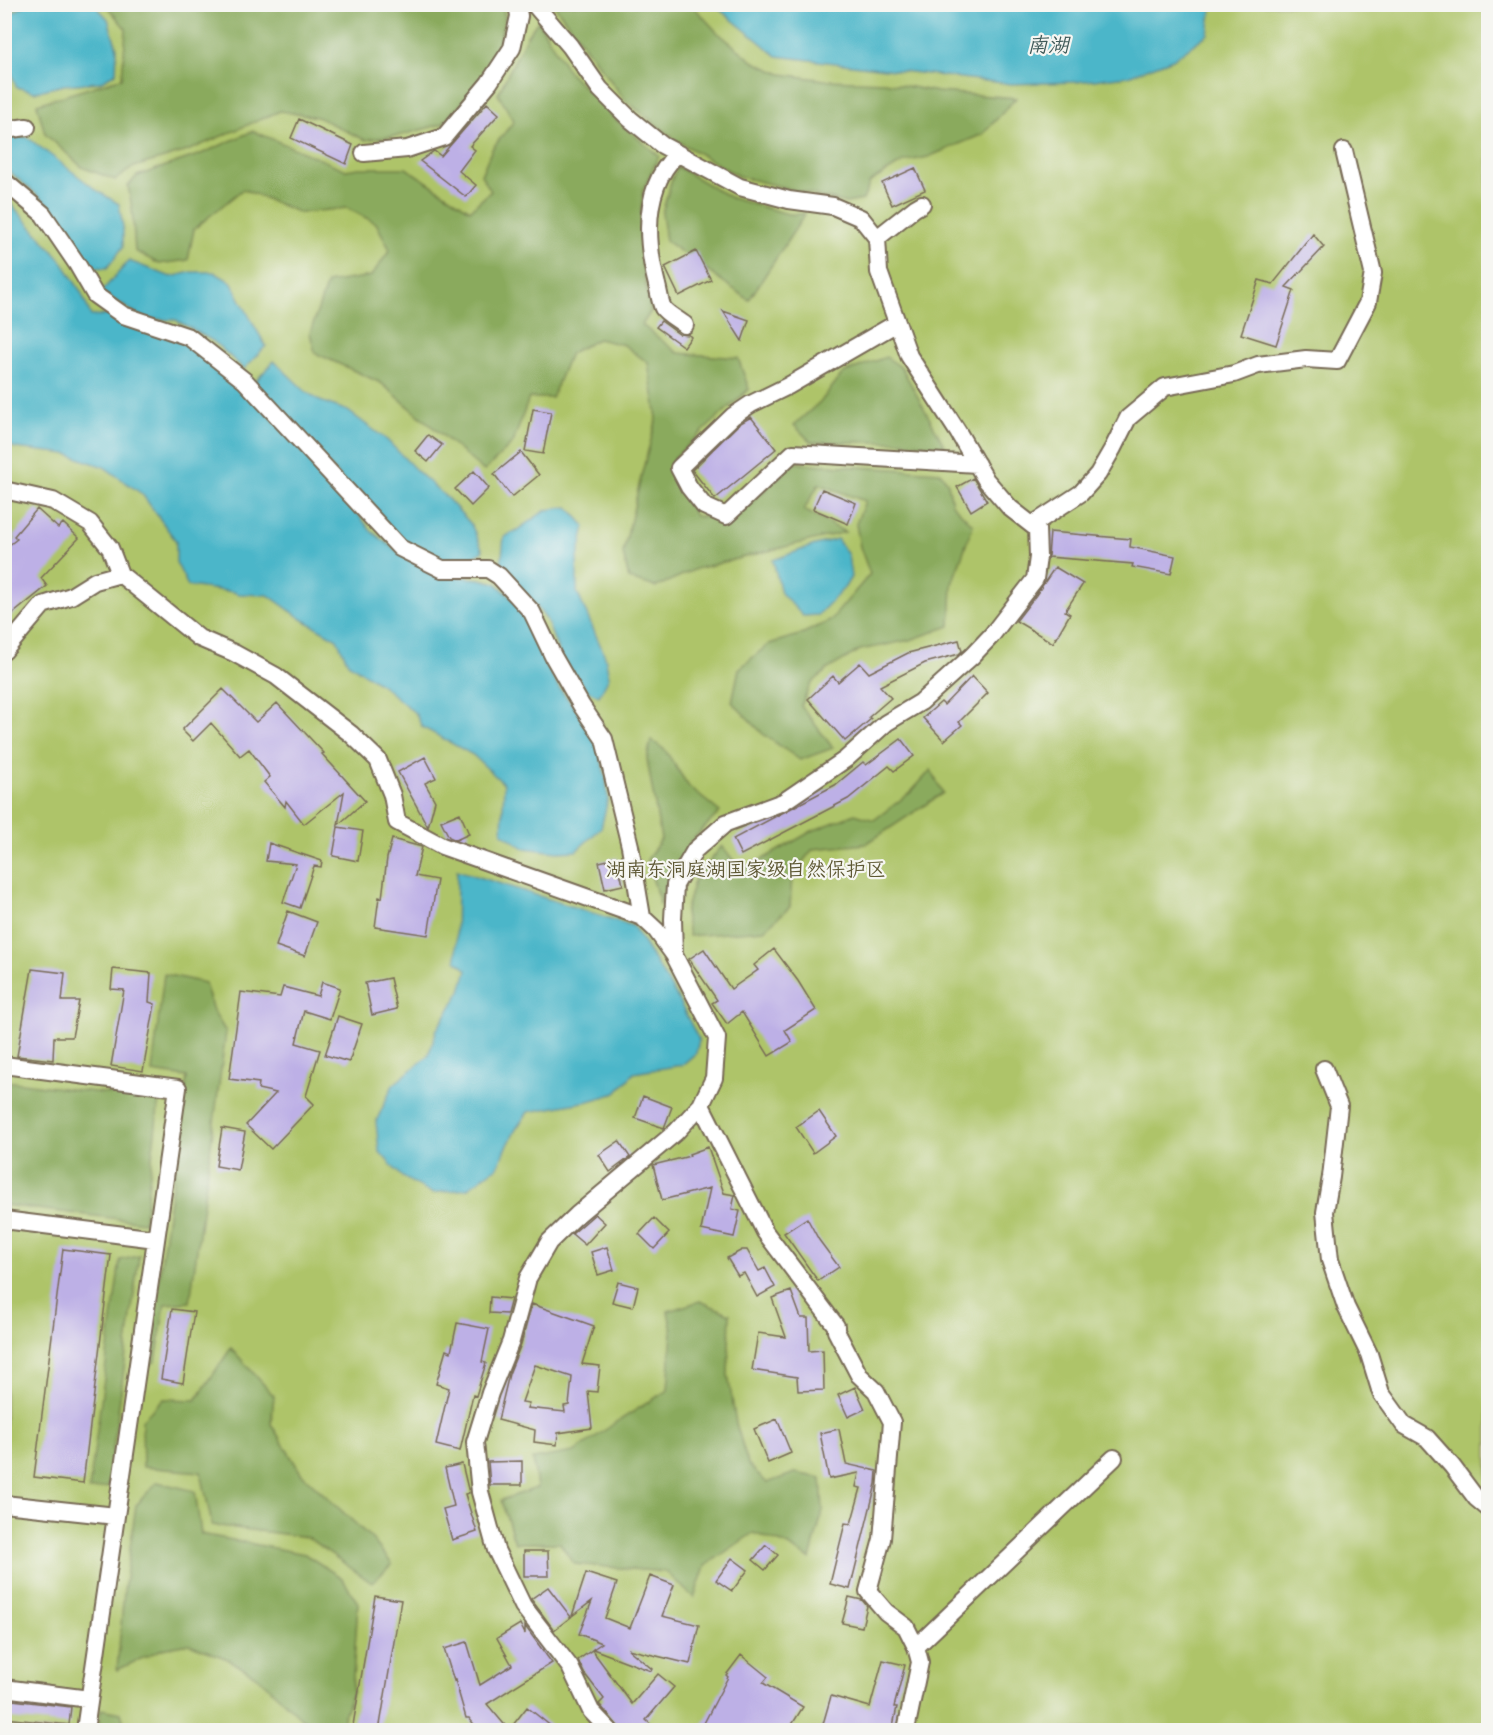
<svg xmlns="http://www.w3.org/2000/svg" width="1493" height="1735" viewBox="0 0 1493 1735" font-family="'Playpen Sans','LXGW WenKai TC',sans-serif">
<style>
.green{fill:#aec469;stroke:#747744;stroke-width:1.5}
.forest{fill:#8aaa5d;stroke:#626a3e;stroke-width:1.5}
.water{fill:#4cb6c9;stroke:#447074;stroke-width:1.5}
.building{fill:#bdb0e6;fill-rule:evenodd}
.lines{fill:none;stroke-linecap:round;stroke-linejoin:round}
.minor-casing{stroke:#786b57;stroke-width:20}
.minor{stroke:#fff;stroke-width:16}
.labels{text-anchor:middle;dominant-baseline:central;stroke-width:4.5;stroke-linejoin:round;paint-order:stroke}
.park-label{font-size:20px;fill:#5e5834;stroke:#f6f6f2}
.water-label{font-size:21px;font-style:italic;fill:#415b5a;stroke:#f6f6f2}
</style>
<rect width="100%" height="100%" fill="#f6f6f2"/>
<filter id="ink" filterUnits="userSpaceOnUse"><feTurbulence type="fractalNoise" baseFrequency=".0167" numOctaves="2"/><feDisplacementMap in="SourceGraphic" scale="12" xChannelSelector="R" yChannelSelector="G"/><feConvolveMatrix kernelMatrix="1 2 1 2 8 2 1 2 1" color-interpolation-filters="sRGB"/></filter>
<filter id="wash" filterUnits="userSpaceOnUse"><feTurbulence type="fractalNoise" baseFrequency=".008" numOctaves="4" result="noise"/><feDisplacementMap in="SourceGraphic" scale="24" xChannelSelector="R" yChannelSelector="G"/><feGaussianBlur stdDeviation="1.35" result="paint"/><feColorMatrix in="noise" values="0 0 0 0 0 0 0 0 0 0 0 0 0 0 0 0 0 1.4 0 .05"/><feComposite in="paint" operator="in"/></filter>
<g filter="url(#wash)">
<rect width="100%" height="100%" fill="#e9e3c2"/>
<path class="green" d="M 5,5 L 1488,5 L 1488,1730 L 5,1730 Z"/>
<path class="forest" d="M 502,4 L 505,17 L 498,48 L 475,90 L 442,124 L 402,135 L 365,140 L 317,117 L 280,111 L 187,151 L 134,167 L 115,180 L 82,167 L 54,142 L 45,134 L 37,104 L 122,78 L 126,29 L 106,5 Z
M 554,5 L 692,5 L 717,32 L 754,62 L 781,74 L 825,80 L 885,82 L 937,92 L 1016,98 L 983,134 L 928,157 L 903,162 L 870,182 L 863,200 L 846,203 L 738,176 L 676,140 L 625,100 Z
M 538,21 L 568,71 L 616,120 L 659,156 L 643,190 L 640,229 L 642,265 L 651,311 L 642,325 L 678,353 L 738,358 L 749,389 L 674,458 L 672,476 L 695,516 L 733,520 L 794,463 L 940,472 L 948,483 L 952,504 L 973,525 L 952,584 L 950,626 L 910,640 L 860,650 L 828,669 L 811,684 L 801,706 L 833,748 L 800,760 L 763,734 L 732,702 L 739,669 L 769,644 L 799,635 L 830,621 L 870,574 L 860,547 L 856,524 L 865,501 L 819,484 L 804,510 L 845,532 L 696,569 L 656,587 L 629,579 L 623,553 L 643,469 L 657,418 L 648,363 L 624,345 L 598,339 L 570,353 L 552,398 L 529,398 L 513,443 L 484,471 L 381,383 L 315,353 L 310,333 L 327,283 L 371,276 L 390,250 L 376,223 L 347,208 L 300,213 L 243,189 L 194,229 L 188,260 L 159,264 L 135,251 L 132,208 L 128,186 L 137,176 L 201,154 L 253,131 L 346,170 L 359,168 L 406,168 L 470,210 L 491,191 L 481,175 L 492,149 L 514,121 L 498,94 L 527,36 Z
M 678,167 L 731,198 L 788,214 L 805,214 L 749,300 L 666,241 L 662,213 L 673,176 Z
M 886,357 L 902,368 L 945,447 L 902,442 L 811,442 L 794,425 L 822,400 L 843,373 Z
M 651,740 L 665,750 L 689,787 L 720,812 L 695,837 L 672,871 L 660,904 L 647,860 L 661,839 L 647,759 Z
M 931,770 L 943,793 L 866,844 L 813,849 L 792,875 L 790,907 L 764,930 L 689,936 L 685,913 L 694,881 L 722,846 L 742,871 L 812,831 L 855,814 L 874,820 L 911,792 Z
M 164,974 L 205,983 L 213,1011 L 226,1032 L 190,1302 L 165,1304 L 156,1361 L 147,1366 L 187,1077 L 152,1072 Z
M 5,1081 L 159,1100 L 144,1222 L 5,1205 Z
M 139,1256 L 108,1487 L 89,1490 L 120,1260 Z
M 700,1301 L 730,1314 L 728,1375 L 736,1423 L 748,1464 L 767,1483 L 795,1473 L 821,1478 L 823,1510 L 810,1559 L 785,1544 L 753,1533 L 705,1566 L 694,1598 L 666,1572 L 574,1564 L 560,1543 L 515,1543 L 501,1500 L 537,1488 L 533,1459 L 574,1452 L 615,1423 L 668,1390 L 672,1331 L 668,1311 Z
M 231,1348 L 274,1396 L 271,1424 L 301,1473 L 372,1539 L 392,1564 L 372,1583 L 307,1537 L 212,1525 L 201,1472 L 143,1467 L 142,1420 L 163,1399 L 196,1400 Z
M 157,1482 L 195,1491 L 201,1534 L 305,1554 L 342,1578 L 358,1603 L 352,1693 L 339,1730 L 326,1730 L 301,1718 L 259,1678 L 228,1659 L 189,1644 L 162,1649 L 117,1670 L 124,1592 L 136,1505 Z
M 101,1709 L 121,1713 L 126,1730 L 98,1730 Z"/>
<path class="water" d="M 27,4 L 95,5 L 108,19 L 117,48 L 116,73 L 100,82 L 64,85 L 35,92 L 16,87 L 7,58 L 5,55 L 5,19 L 10,14 Z
M 714,5 L 1212,5 L 1208,34 L 1173,59 L 1128,76 L 1076,82 L 1011,84 L 777,56 Z
M 27,137 L 99,192 L 119,204 L 123,227 L 123,247 L 107,268 L 91,267 L 48,204 L 5,168 L 5,138 Z
M 4,196 L 61,260 L 81,292 L 91,316 L 112,315 L 181,342 L 243,387 L 350,504 L 371,531 L 405,557 L 441,575 L 480,579 L 496,583 L 530,616 L 545,664 L 559,688 L 587,722 L 599,750 L 606,779 L 608,799 L 601,828 L 576,851 L 557,852 L 524,848 L 502,833 L 504,784 L 473,755 L 422,727 L 416,714 L 382,685 L 348,663 L 337,639 L 302,619 L 268,595 L 237,594 L 234,592 L 188,586 L 176,562 L 176,541 L 142,494 L 104,467 L 67,454 L 15,448 L 5,441 Z
M 129,261 L 171,277 L 191,272 L 214,272 L 231,282 L 255,327 L 266,346 L 244,369 L 213,341 L 176,320 L 145,319 L 101,292 Z
M 274,361 L 304,390 L 320,401 L 348,411 L 387,440 L 415,469 L 447,498 L 471,524 L 483,551 L 469,560 L 443,563 L 402,543 L 253,384 Z
M 568,507 L 585,526 L 577,562 L 577,592 L 605,656 L 609,677 L 599,696 L 588,691 L 562,660 L 546,619 L 530,598 L 514,582 L 501,565 L 504,537 L 517,530 L 546,510 Z
M 837,539 L 848,555 L 851,577 L 845,587 L 818,615 L 803,616 L 781,593 L 773,560 L 815,545 Z
M 457,870 L 633,926 L 677,997 L 699,1040 L 696,1053 L 682,1065 L 634,1073 L 616,1093 L 589,1101 L 528,1112 L 516,1129 L 497,1167 L 467,1189 L 432,1193 L 402,1177 L 379,1151 L 376,1122 L 393,1085 L 428,1056 L 437,1029 L 461,991 L 467,970 L 456,960 Z"/>
<g id="blocks">
<path class="building" d="M 487,103 L 499,114 L 470,146 L 475,150 L 459,171 L 476,185 L 466,197 L 420,161 L 434,151 L 441,156 Z
M 299,119 L 353,145 L 346,164 L 291,138 Z
M 915,168 L 925,190 L 892,205 L 882,183 Z
M 1313,234 L 1324,247 L 1286,287 L 1294,290 L 1276,345 L 1241,334 L 1259,280 L 1273,284 Z
M 696,251 L 711,280 L 679,296 L 665,267 Z
M 723,311 L 749,320 L 742,341 Z
M 661,321 L 679,334 L 689,335 L 691,337 L 684,347 L 656,327 Z
M 533,409 L 551,412 L 543,454 L 525,451 Z
M 751,417 L 776,449 L 715,499 L 692,470 L 739,424 Z
M 428,435 L 442,445 L 428,462 L 415,451 Z
M 521,452 L 539,475 L 512,497 L 494,474 Z
M 474,471 L 489,488 L 471,506 L 455,489 Z
M 973,478 L 987,501 L 971,511 L 957,487 Z
M 822,489 L 856,503 L 848,524 L 813,509 Z
M 37,509 L 58,528 L 63,523 L 79,538 L 41,578 L 47,586 L 4,621 L 4,549 L 17,539 L 14,536 Z
M 1050,532 L 1131,539 L 1130,547 L 1175,556 L 1171,574 L 1132,567 L 1133,564 L 1048,557 Z
M 1055,567 L 1083,584 L 1065,611 L 1070,614 L 1053,643 L 1016,621 L 1036,595 Z
M 959,640 L 962,651 L 959,654 L 925,663 L 880,686 L 891,698 L 869,717 L 871,719 L 845,741 L 808,699 L 833,676 L 838,682 L 860,663 L 869,673 L 908,653 Z
M 972,676 L 988,693 L 959,722 L 962,725 L 944,741 L 923,718 L 941,702 L 944,705 Z
M 223,689 L 256,722 L 277,703 L 324,753 L 322,754 L 365,801 L 338,825 L 344,792 L 304,824 L 286,801 L 285,807 L 264,782 L 270,777 L 249,749 L 240,756 L 211,723 L 193,741 L 182,730 Z
M 901,739 L 914,756 L 894,771 L 889,766 L 848,799 L 741,855 L 733,839 L 835,785 L 863,762 L 866,765 Z
M 425,757 L 436,778 L 425,783 L 435,801 L 428,827 L 398,772 Z
M 460,813 L 469,834 L 456,840 L 449,837 L 441,821 Z
M 338,827 L 363,831 L 358,861 L 333,856 Z
M 392,839 L 422,847 L 415,876 L 437,880 L 428,935 L 375,927 L 379,897 L 382,898 L 387,858 Z
M 269,843 L 322,861 L 321,867 L 314,866 L 300,908 L 283,902 L 296,864 L 266,861 Z
M 617,858 L 623,885 L 605,889 L 599,862 Z
M 288,911 L 317,922 L 305,956 L 276,946 Z
M 704,949 L 731,989 L 758,970 L 754,965 L 774,949 L 798,981 L 816,1010 L 785,1030 L 792,1042 L 769,1056 L 742,1012 L 727,1024 L 712,1003 L 717,1000 L 689,959 Z
M 32,969 L 65,973 L 62,1001 L 79,1001 L 72,1037 L 54,1037 L 53,1060 L 17,1056 Z
M 113,969 L 151,973 L 149,1002 L 155,1004 L 143,1071 L 111,1066 L 124,990 L 111,989 Z
M 390,978 L 397,1009 L 372,1015 L 365,983 Z
M 322,982 L 340,988 L 330,1019 L 304,1011 L 296,1043 L 320,1050 L 306,1096 L 314,1104 L 271,1149 L 246,1125 L 276,1093 L 258,1089 L 259,1083 L 229,1079 L 241,992 L 280,997 L 283,987 L 318,996 Z
M 338,1016 L 362,1024 L 349,1062 L 325,1055 Z
M 643,1096 L 672,1107 L 664,1128 L 635,1118 Z
M 819,1111 L 836,1136 L 813,1153 L 796,1127 Z
M 222,1128 L 245,1132 L 238,1170 L 216,1166 Z
M 619,1141 L 630,1157 L 610,1172 L 599,1155 Z
M 708,1147 L 724,1193 L 735,1195 L 732,1209 L 740,1211 L 734,1237 L 701,1230 L 710,1188 L 662,1200 L 653,1165 L 690,1156 L 689,1154 Z
M 595,1214 L 605,1223 L 585,1245 L 572,1234 Z
M 654,1218 L 669,1233 L 654,1249 L 639,1234 Z
M 807,1218 L 819,1240 L 839,1267 L 818,1281 L 784,1233 Z
M 607,1247 L 614,1270 L 598,1275 L 591,1252 Z
M 63,1249 L 111,1255 L 83,1483 L 34,1477 Z
M 742,1250 L 747,1250 L 759,1271 L 765,1268 L 775,1287 L 757,1297 L 744,1273 L 738,1276 L 727,1258 Z
M 618,1282 L 638,1287 L 633,1307 L 612,1302 Z
M 791,1291 L 801,1318 L 808,1318 L 809,1351 L 823,1350 L 824,1390 L 798,1391 L 797,1377 L 752,1370 L 758,1333 L 786,1337 L 772,1298 Z
M 490,1297 L 511,1299 L 507,1314 L 489,1313 Z
M 532,1304 L 594,1326 L 582,1364 L 600,1366 L 597,1392 L 588,1391 L 592,1428 L 558,1433 L 557,1445 L 534,1442 L 535,1430 L 498,1420 L 509,1374 L 521,1344 ZM 535,1365 L 572,1377 L 569,1405 L 564,1406 L 565,1412 L 527,1408 L 529,1403 L 522,1402 Z
M 172,1309 L 194,1312 L 183,1383 L 161,1379 Z
M 457,1323 L 489,1329 L 482,1362 L 486,1363 L 476,1396 L 473,1395 L 460,1451 L 436,1445 L 449,1388 L 436,1384 L 446,1350 L 451,1352 Z
M 855,1387 L 865,1409 L 848,1417 L 838,1395 Z
M 777,1419 L 791,1453 L 768,1463 L 754,1429 Z
M 839,1429 L 846,1464 L 877,1471 L 876,1484 L 850,1589 L 830,1584 L 845,1523 L 851,1524 L 861,1488 L 856,1487 L 859,1473 L 829,1479 L 820,1433 Z
M 522,1461 L 522,1485 L 490,1485 L 488,1462 Z
M 462,1464 L 469,1493 L 465,1494 L 477,1532 L 452,1540 L 443,1509 L 454,1506 L 445,1468 Z
M 766,1545 L 778,1555 L 765,1570 L 753,1560 Z
M 524,1551 L 548,1551 L 549,1576 L 524,1576 Z
M 732,1558 L 748,1570 L 732,1591 L 716,1580 Z
M 586,1573 L 617,1583 L 605,1618 L 630,1628 L 650,1576 L 674,1585 L 662,1616 L 699,1625 L 690,1664 L 628,1649 L 652,1669 L 651,1671 L 593,1649 L 602,1643 L 579,1634 L 592,1601 L 572,1616 Z
M 548,1587 L 571,1617 L 554,1630 L 531,1599 Z
M 375,1596 L 401,1600 L 379,1731 L 352,1731 Z
M 849,1597 L 862,1600 L 867,1606 L 862,1627 L 842,1623 Z
M 520,1624 L 525,1634 L 525,1626 L 552,1663 L 487,1704 L 509,1730 L 527,1707 L 557,1731 L 479,1731 L 469,1718 L 466,1718 L 455,1680 L 454,1681 L 444,1649 L 467,1642 L 480,1685 L 512,1665 L 497,1638 Z
M 592,1650 L 632,1704 L 658,1674 L 674,1687 L 646,1720 L 658,1731 L 622,1731 L 600,1705 L 599,1704 L 604,1699 L 584,1673 L 578,1660 Z
M 741,1655 L 768,1677 L 763,1683 L 803,1707 L 788,1731 L 700,1731 L 728,1677 L 726,1675 Z
M 883,1660 L 905,1665 L 894,1707 L 897,1707 L 892,1731 L 821,1731 L 831,1696 L 870,1707 Z
M 4,1699 L 71,1707 L 69,1725 L 4,1718 Z"/>
</g>
</g>
<g filter="url(#ink)">
<use href="#blocks" fill-opacity="0" stroke="#786b57" stroke-width="1.5"/>
<g class="lines">
<g class="minor-casing">
<path id="minor" d="M 534,4 L 570,46 L 600,89 L 630,119 L 662,145 L 740,187 L 789,200 L 833,206 L 861,218 L 877,238 L 879,272 L 909,356 L 958,432 L 986,480 L 1010,508 L 1037,529 L 1038,557 L 1035,579 L 991,636 L 972,656 L 921,702 L 886,723 L 846,759 L 783,802 L 726,823 L 695,850 L 675,885 L 673,919 L 674,955
M 4,130 L 27,127
M 364,153 L 407,149 L 444,137 L 489,83 L 512,48 L 519,16 L 517,4
M 677,154 C 642,188 646,242 657,285 C 659,292 660,302 663,308 C 667,314 679,320 685,325
M 4,181 L 43,214 L 77,264 L 95,295 L 123,315 L 189,337 L 245,381 L 400,548 L 442,569 L 488,569 L 499,576 L 532,612 L 553,656 L 581,705 L 604,739 L 630,846 L 642,917
M 877,238 L 915,208 L 922,204
M 897,323 L 788,386 L 751,404 L 733,416 L 679,468 L 689,487 L 704,506 L 726,516 L 793,453 L 977,464
M 4,490 L 53,501 L 90,523 L 110,548 L 120,574
M 1032,525 L 1081,493 L 1098,474 L 1113,448 L 1128,418 L 1165,387 L 1234,374 L 1258,365 L 1306,359 L 1337,361 L 1368,302 L 1373,273 L 1344,151
M 4,651 L 43,605 L 71,596 L 95,581 L 120,574 L 199,638 L 234,653 L 276,676 L 351,734 L 378,760 L 392,795 L 397,822 L 442,846 L 642,917 L 656,930 L 674,955 L 717,1038 L 714,1078 L 701,1105 L 676,1132 L 577,1215 L 549,1242 L 528,1278 L 511,1341 L 490,1393 L 475,1442 L 480,1492 L 496,1550 L 523,1606 L 570,1667 L 591,1711 L 609,1730
M 4,1065 L 178,1088 L 85,1730
M 1324,1069 L 1339,1106 L 1331,1177 L 1325,1212 L 1330,1260 L 1346,1307 L 1369,1354 L 1381,1393 L 1404,1425 L 1427,1438 L 1452,1466 L 1476,1498 L 1488,1508
M 701,1105 L 765,1232 L 836,1326 L 836,1331 L 859,1375 L 876,1391 L 892,1422 L 882,1539 L 868,1591 L 886,1612 L 906,1627 L 916,1647 L 920,1662 L 906,1730
M 4,1220 L 156,1239
M 4,1504 L 116,1516
M 916,1647 L 1114,1458
M 4,1688 L 89,1699"/>
</g>
<use href="#minor" class="minor"/>
</g>
</g>
<g class="labels">
<g class="park-label">
<text x="746" y="868">湖南东洞庭湖国家级自然保护区</text>
</g>
<g class="water-label">
<text x="1048" y="43">南湖</text>
</g>
</g>
<rect width="1493" height="1735" fill="none" stroke="#f6f6f2" stroke-width="24"/>
</svg>
